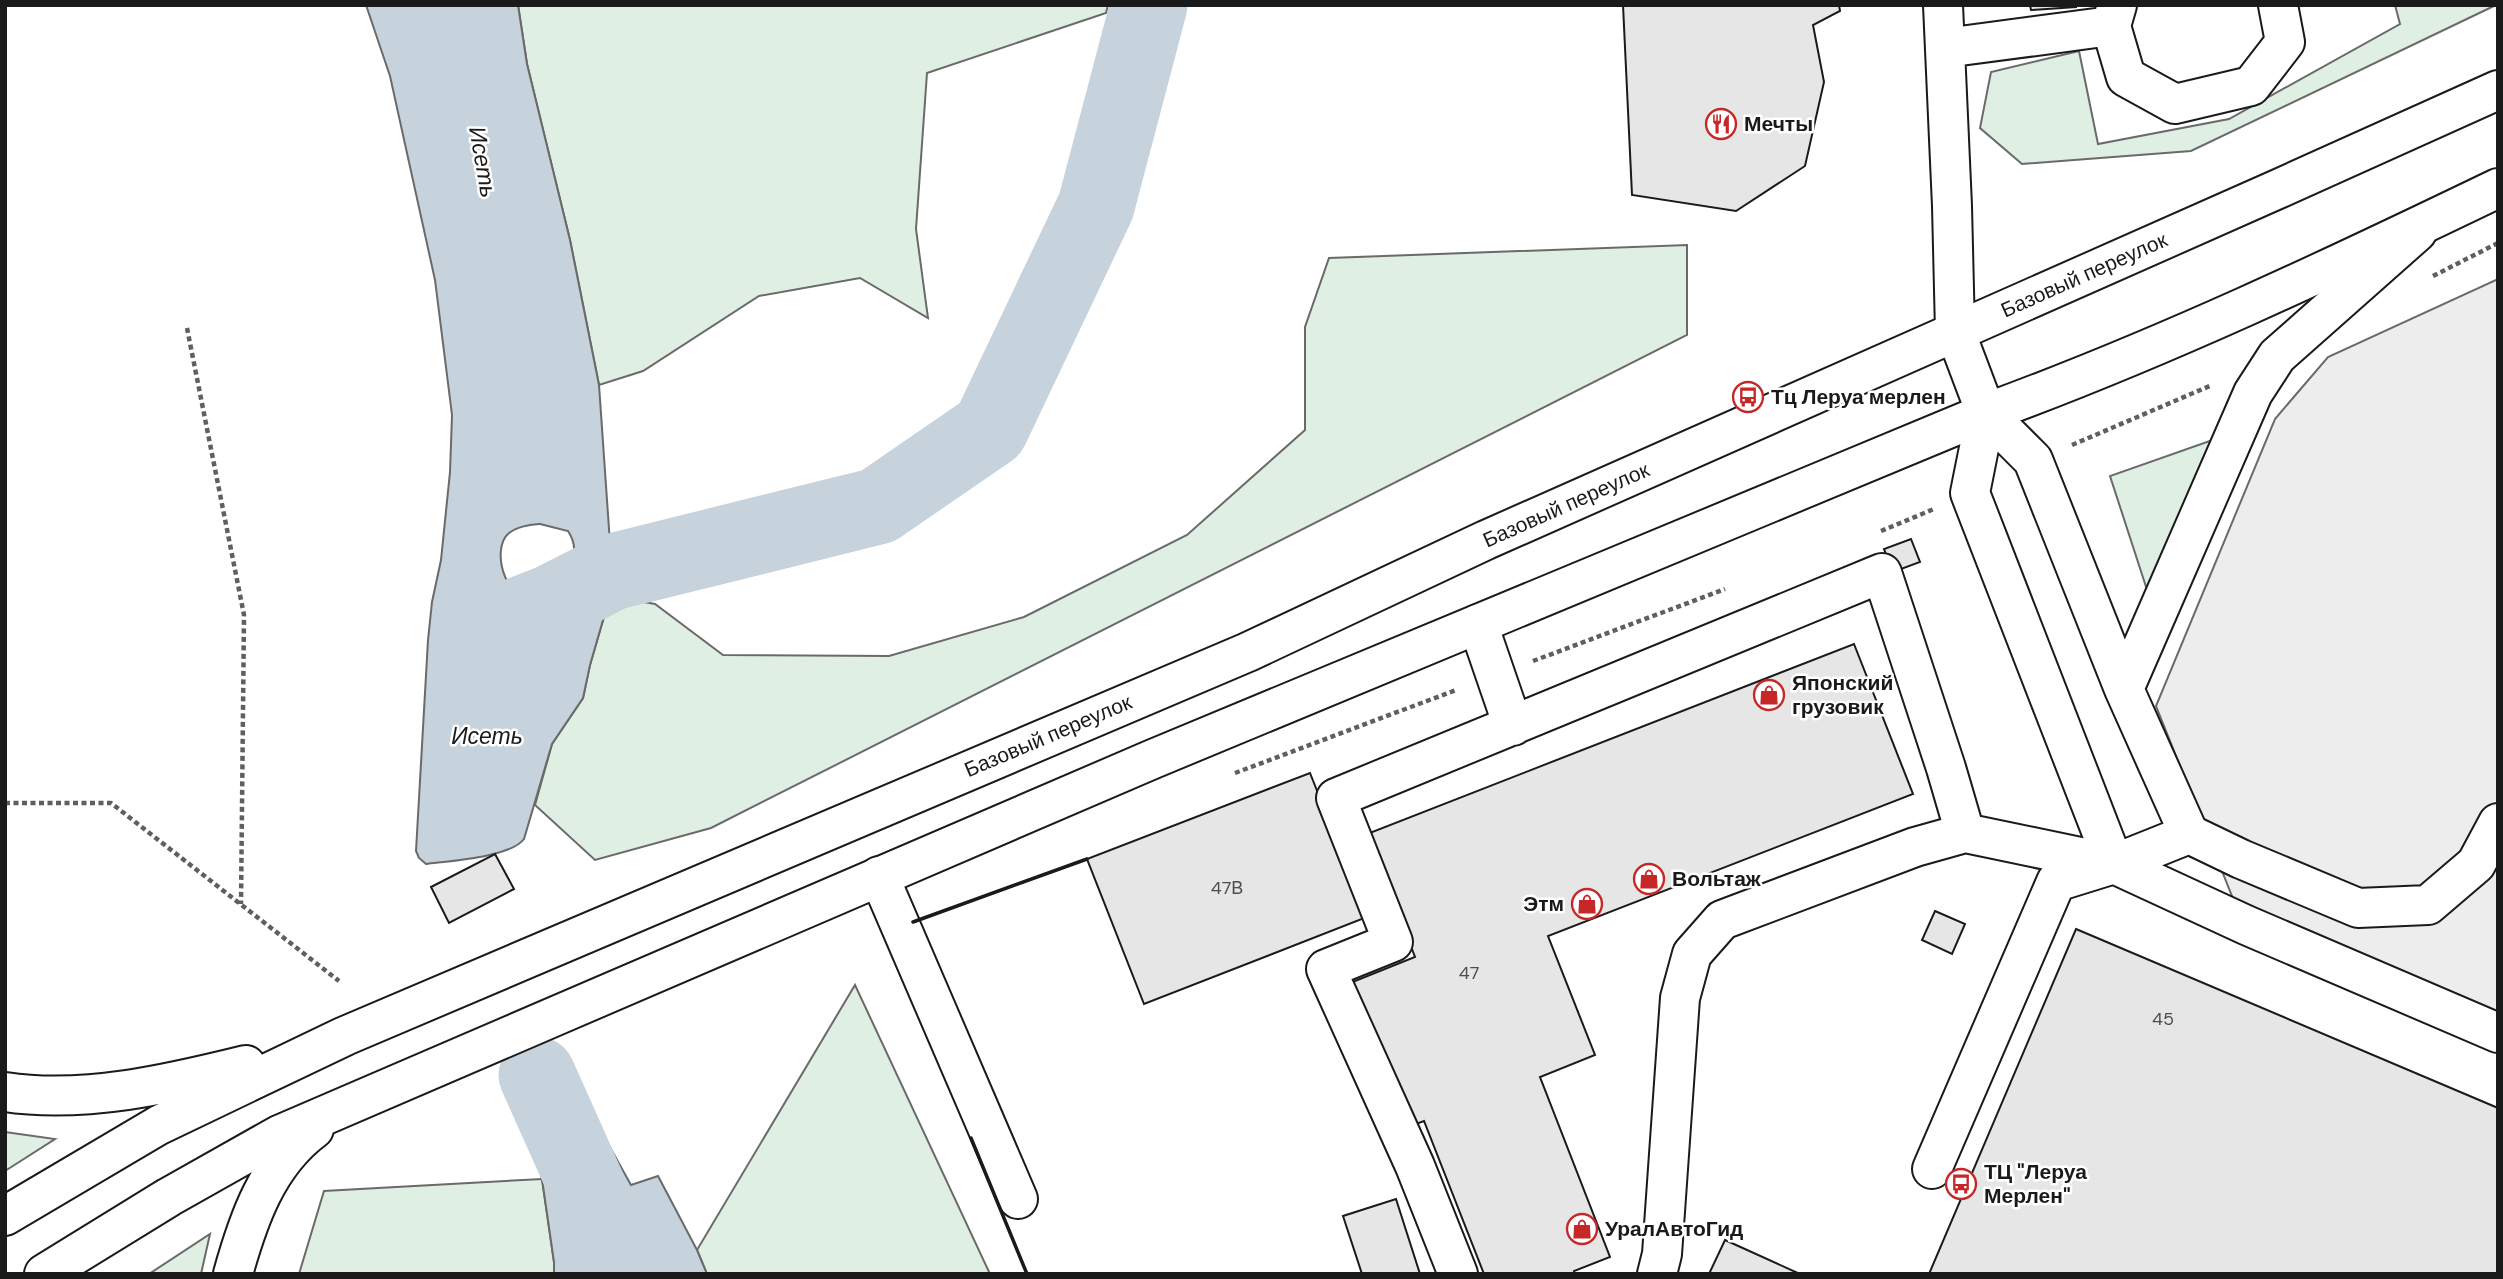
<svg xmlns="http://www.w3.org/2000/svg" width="2503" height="1279" viewBox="0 0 2503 1279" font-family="'DM Sans',sans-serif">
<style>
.green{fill:#e0efe3;stroke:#6a6a6a;stroke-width:2}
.parking{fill:#ededed;stroke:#6a6a6a;stroke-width:2}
.water{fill:#c6d2dc;stroke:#6a6a6a;stroke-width:2;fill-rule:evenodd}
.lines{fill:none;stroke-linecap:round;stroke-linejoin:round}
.river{stroke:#c6d2dc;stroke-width:77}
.building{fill:#e6e6e6;stroke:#1a1a1a;stroke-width:2}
.minor-casing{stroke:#1a1a1a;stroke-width:42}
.major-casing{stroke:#1a1a1a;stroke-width:42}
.path{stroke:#5f5f5f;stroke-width:4.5;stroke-dasharray:5 3.5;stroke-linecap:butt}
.minor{stroke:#fff;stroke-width:38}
.major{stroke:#fff;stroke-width:38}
.wall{stroke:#1a1a1a;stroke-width:3.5}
.labels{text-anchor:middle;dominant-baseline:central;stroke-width:5;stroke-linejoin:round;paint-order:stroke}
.number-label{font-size:18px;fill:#4d4d4d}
.poi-label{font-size:21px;font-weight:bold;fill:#1a1a1a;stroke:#fff;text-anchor:start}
.street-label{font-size:21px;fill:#1a1a1a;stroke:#fff}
.water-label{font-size:23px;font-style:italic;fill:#1a1a1a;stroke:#fff}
</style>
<rect width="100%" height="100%" fill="#fff"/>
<path class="green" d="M 518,5 L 1108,5 L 1106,13 L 927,73 L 916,229 L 928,318 L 860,278 L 759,296 L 643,371 L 599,385 L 570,240 L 527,64 Z
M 2395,5 L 2496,5 L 2191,151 L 2022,164 L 1980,128 L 1991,72 L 2079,51 L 2098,144 L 2229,119 L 2400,24 Z
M 1687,245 L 1687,335 L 711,828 L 595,860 L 535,805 L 552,744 L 583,698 L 590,665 L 610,596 L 655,604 L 723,655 L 889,656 L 1024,617 L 1187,535 L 1305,430 L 1305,327 L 1329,258 Z
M 2224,436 L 2150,599 L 2110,476 Z
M 855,985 L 990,1274 L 707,1274 L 697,1250 Z
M 5,1132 L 55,1139 L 5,1171 Z
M 542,1179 L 554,1262 L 554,1274 L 299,1274 L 324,1191 Z
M 210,1234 L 201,1274 L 149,1274 Z"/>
<path class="parking" d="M 2498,279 L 2498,1021 L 2238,911 L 2156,706 L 2275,419 L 2328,357 Z"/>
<path class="water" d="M 366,5 L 518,5 L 527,64 L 570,240 L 599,385 L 612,572 L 610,596 L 590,665 L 583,698 L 552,744 L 524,839 C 511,857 449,861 426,864 L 419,858 L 416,851 L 428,640 L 432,602 L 441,560 L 450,472 L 452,415 L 435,280 L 390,76 ZM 540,524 L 568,531 C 577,545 576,557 565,570 C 557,579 549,590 538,596 C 510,612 488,550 509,533 C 518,526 530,525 540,524 Z
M 540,1083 L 577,1088 L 631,1185 L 658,1176 L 697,1250 L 707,1274 L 554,1274 L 554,1262 L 542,1179 L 525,1112 Z"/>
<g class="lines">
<path class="river" d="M 518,616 L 551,603 L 612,572 L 878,506 L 990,429 L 1096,206 L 1149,5
M 537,1075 L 626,1274"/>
</g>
<path class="building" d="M 1623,5 L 1839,5 L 1840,11 L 1813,25 L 1824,82 L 1805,166 L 1736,211 L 1632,195 Z
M 2030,5 L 2076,5 L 2076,7 L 2031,10 Z
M 1911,539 L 1920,562 L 1893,572 L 1884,549 Z
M 1854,644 L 1913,794 L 1548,936 L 1595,1055 L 1540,1077 L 1610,1257 L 1574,1271 L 1575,1274 L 1484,1274 L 1424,1121 L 1391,1133 L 1335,989 L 1415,957 L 1367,834 Z
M 1310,773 L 1367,917 L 1144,1004 L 1087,859 Z
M 495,854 L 514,889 L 449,923 L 431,887 Z
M 1935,911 L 1965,924 L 1952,954 L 1922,940 Z
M 2076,929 L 2498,1108 L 2498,1274 L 1929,1274 Z
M 1396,1199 L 1420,1274 L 1362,1274 L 1343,1216 Z
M 1725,1240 L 1800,1274 L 1709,1274 Z"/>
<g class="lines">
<g class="minor-casing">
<path id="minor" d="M 1943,5 L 1952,206 L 1955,331
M 2111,26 L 2126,77 L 2175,104 L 2251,86 L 2285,42 L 2278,5
M 1945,48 L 2111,26 L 2117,5
M 1986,413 L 2033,460 L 2124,689 L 2189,834 L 2241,859 L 2358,908 L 2428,905 L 2476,864 L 2498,823
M 1986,413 L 1970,493 L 2114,864
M 1478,624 L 1513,726
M 2124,689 L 2253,393 L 2277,356 L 2417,232
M 879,876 L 1018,1199
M 1932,1169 L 2056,882 L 2114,864 L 2189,834
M 1458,1274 L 1415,1166 L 1326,969 L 1393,942 L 1336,798 L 1882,573 L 1946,768 L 1965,833
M 1657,1274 L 1662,1254 L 1680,998 L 1692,954 L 1722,920 L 1915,847 L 1965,833 L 2114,864 L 2246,925 L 2498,1033"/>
</g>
<g class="major-casing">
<path id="major" d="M 1955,331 L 1986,413
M 5,1092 C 84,1104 169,1084 246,1065
M 5,1216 L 159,1125 L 345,1036 L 1248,652 L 1486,540 L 2278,189 L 2498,90
M 44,1274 L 169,1197 L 279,1135 L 1153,759 L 1986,413 C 2161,349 2330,269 2498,188
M 233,1274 C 248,1220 267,1164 314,1129"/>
</g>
<path class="path" d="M 2433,276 L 2498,243
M 187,328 L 244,615 L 241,904
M 2072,445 L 2212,385
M 1881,531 L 1934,509
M 1533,661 L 1725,589
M 1235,773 L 1456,690
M 5,803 L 111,803 L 339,981"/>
<use href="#minor" class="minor"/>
<use href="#major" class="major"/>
<path class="wall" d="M 913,922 L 1087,859
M 971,1138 L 1027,1274"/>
</g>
<defs>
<g id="restaurant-ring" transform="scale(1.575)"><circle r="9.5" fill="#fff" stroke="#c62828" stroke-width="1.5"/><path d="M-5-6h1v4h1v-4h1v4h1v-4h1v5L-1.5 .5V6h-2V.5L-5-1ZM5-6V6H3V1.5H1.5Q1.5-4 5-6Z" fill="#c62828"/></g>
<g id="bus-ring" transform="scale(1.575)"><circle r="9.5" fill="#fff" stroke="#c62828" stroke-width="1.5"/><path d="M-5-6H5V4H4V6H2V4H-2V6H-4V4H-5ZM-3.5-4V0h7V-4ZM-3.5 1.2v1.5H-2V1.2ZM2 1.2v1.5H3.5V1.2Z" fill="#c62828"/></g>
<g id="shop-ring" transform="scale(1.575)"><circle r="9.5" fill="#fff" stroke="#c62828" stroke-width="1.5"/><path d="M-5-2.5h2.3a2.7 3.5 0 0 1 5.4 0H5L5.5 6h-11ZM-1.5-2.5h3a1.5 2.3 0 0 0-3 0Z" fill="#c62828"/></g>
</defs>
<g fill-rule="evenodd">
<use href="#restaurant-ring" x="1721" y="124"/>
<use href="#bus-ring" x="1748" y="397"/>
<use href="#shop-ring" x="1769" y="695"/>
<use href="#shop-ring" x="1649" y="879"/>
<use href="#shop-ring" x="1587" y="904"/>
<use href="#bus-ring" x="1961" y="1184"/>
<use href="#shop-ring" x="1582" y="1229"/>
</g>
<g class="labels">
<g class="number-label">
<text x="1227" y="888">47В</text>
<text x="1469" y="973">47</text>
<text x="2163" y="1019">45</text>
</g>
<g class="poi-label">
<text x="1744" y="124">Мечты</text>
<text x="1771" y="397">Тц Леруа мерлен</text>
<text x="1792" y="683">Японский<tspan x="1792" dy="24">грузовик</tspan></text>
<text x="1672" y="879">Вольтаж</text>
<text x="1564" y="904" text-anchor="end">Этм</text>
<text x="1984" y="1172">ТЦ "Леруа<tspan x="1984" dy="24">Мерлен"</tspan></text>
<text x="1605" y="1229">УралАвтоГид</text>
</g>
<g class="street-label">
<text transform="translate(2084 275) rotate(-24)">Базовый переулок</text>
<text transform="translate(1566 505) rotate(-24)">Базовый переулок</text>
<text transform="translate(1048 736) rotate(-23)">Базовый переулок</text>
</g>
<g class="water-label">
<text transform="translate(483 162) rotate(80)">Исеть</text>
<text x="487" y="736">Исеть</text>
</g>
</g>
<rect width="2503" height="1279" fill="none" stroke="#1a1a1a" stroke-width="14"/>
</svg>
